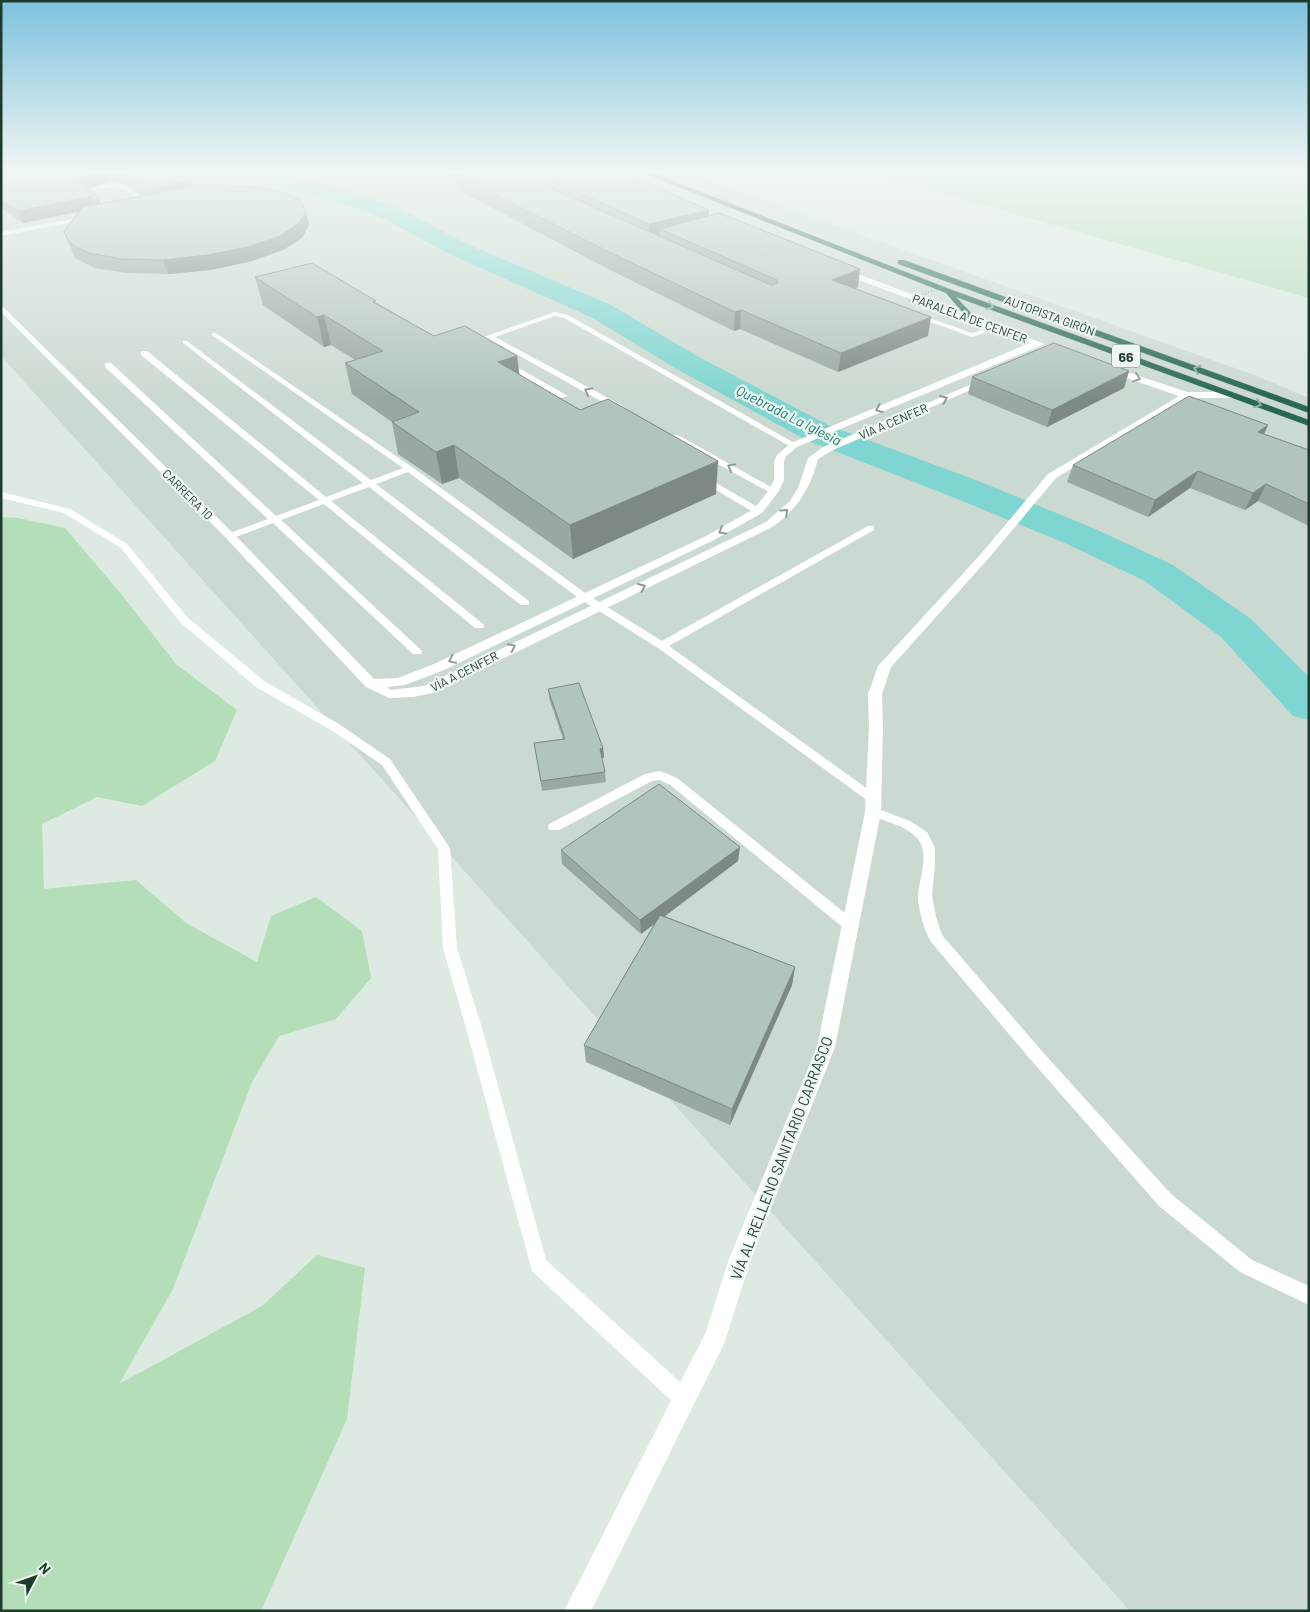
<svg xmlns="http://www.w3.org/2000/svg" width="1310" height="1612" viewBox="0 0 1310 1612" font-family="Barlow,sans-serif">
<style>
.built{fill:#cbdad0}
.green{fill:#b3deb7}
.lines{fill:none;stroke-linecap:round;stroke-linejoin:round}
.river{fill:#7fd5d1;fill-rule:evenodd}
.highway-casing{stroke:#bcc4c0;stroke-width:1}
.lane{fill:#fff;fill-rule:evenodd}
.street{fill:#fff;fill-rule:evenodd}
.highway{fill:#27684f;fill-rule:evenodd}
.path-bridge-far1{stroke:#7bb095;stroke-width:1;stroke-dasharray:1 2;stroke-linecap:butt}
.path-bridge{stroke:#7bb095;stroke-width:2;stroke-dasharray:1 2;stroke-linecap:butt}
.wall{fill:#99a9a0;fill-rule:evenodd}
.shaded-wall{fill:#7d8a82}
.building{fill:#b2c5ba;stroke:#7d8a82}
.oneway{stroke:#8ab0a0}
.oneway2{stroke:#8e9c96}
.labels{text-anchor:middle;dominant-baseline:central;stroke-width:4.5;stroke-linejoin:round;paint-order:stroke}
.far-street-label{font-size:12px;fill:#1e3a2d;stroke:#edf7f0}
.shield{fill:#edf7f0;stroke:#5c7368;stroke-width:1}
.shield-label{font-size:14px;font-weight:bold;fill:#1e3a2d}
.far-water-label{font-size:14px;font-style:italic;fill:#147a77;stroke:#edf7f0}
.street-label{font-size:15px;fill:#1e3a2d;stroke:#edf7f0}
</style>
<rect width="100%" height="100%" fill="#ddeae2"/>
<path class="built" d="M 1,172 L 685,172 L 1254,375 L 1309,398 L 1309,1611 L 1130,1611 L 1,356 Z"/>
<path class="green" d="M 868,172 L 1309,172 L 1309,298 Z
M 1,517 L 18,518 L 65,528 L 122,595 L 176,664 L 237,710 L 215,761 L 142,806 L 97,797 L 42,824 L 44,889 L 136,880 L 186,923 L 257,962 L 271,916 L 316,897 L 362,931 L 371,978 L 336,1019 L 279,1036 L 252,1082 L 173,1289 L 119,1384 L 262,1306 L 317,1255 L 365,1268 L 347,1419 L 261,1611 L 1,1611 Z"/>
<g class="lines">
<path class="river" d="M 263,172 L 288,172 L 300,180 L 331,185 L 399,208 L 467,244 L 611,305 L 697,356 L 830,426 L 981,482 L 1093,528 L 1173,565 L 1251,619 L 1309,677 L 1309,720 L 1293,716 L 1221,637 L 1145,581 L 1067,544 L 955,498 L 806,440 L 675,368 L 591,317 L 449,254 L 383,218 L 319,196 L 287,189 L 266,176 Z"/>
<g class="highway-casing">
<path id="highway" d="M 640,172 L 650,172 L 947,288 L 1309,420 L 1309,426 L 956,297 L 978,320 L 971,322 L 946,293 Z
M 898,260 L 904,260 L 1309,407 L 1309,413 L 898,264 Z"/>
</g>
<path class="lane" d="M 112,183 L 126,185 L 149,206 L 144,207 C 121,186 123,184 92,191 L 116,213 L 111,214 L 85,190 Z
M 87,216 L 89,219 L 1,236 L 1,232 Z
M 555,312 L 568,315 L 798,445 L 791,447 L 564,318 L 555,316 L 495,337 L 623,406 L 623,410 L 617,410 L 489,339 L 470,345 L 466,343 Z
M 916,313 L 972,333 L 996,326 L 999,328 L 972,337 L 914,316 L 913,315 Z
M 212,333 L 216,333 L 412,467 L 588,595 L 662,641 L 868,526 L 874,526 L 874,530 L 669,646 L 876,795 L 878,798 L 876,801 L 868,801 L 658,648 L 580,599 L 408,472 L 376,484 L 529,601 L 529,605 L 521,605 L 369,487 L 331,501 L 483,624 L 484,626 L 483,628 L 475,628 L 324,504 L 281,520 L 421,650 L 422,652 L 421,654 L 413,654 L 273,523 L 233,538 L 227,538 L 227,534 L 268,519 L 105,367 L 105,363 L 111,363 L 276,516 L 319,500 L 141,355 L 141,351 L 147,351 L 326,497 L 363,483 L 183,343 L 183,341 L 187,341 L 371,480 L 403,468 L 212,335 Z
M 502,362 L 508,362 L 568,396 L 561,398 L 502,366 Z
M 672,435 L 678,435 L 778,491 L 771,493 L 672,439 Z
M 704,476 L 761,509 L 763,511 L 758,514 L 755,513 L 701,481 L 701,477 Z
M 1,492 L 70,509 L 127,544 L 188,618 L 264,681 L 339,724 L 390,759 L 450,848 L 457,948 L 482,1028 L 546,1260 L 691,1392 L 694,1399 L 691,1406 L 684,1409 L 677,1406 L 532,1271 L 466,1028 L 443,948 L 438,849 L 382,765 L 331,730 L 256,687 L 180,622 L 121,548 L 64,513 L 1,498 Z
M 660,771 L 677,778 L 856,922 L 858,926 L 856,930 L 851,932 L 846,930 L 669,784 L 659,780 L 652,781 L 559,830 L 549,830 L 548,827 L 549,824 L 645,774 Z
M 873,807 L 910,821 L 927,832 L 935,848 L 935,864 L 932,896 L 936,917 L 942,935 L 1040,1049 L 1171,1194 L 1252,1260 L 1309,1286 L 1309,1305 L 1240,1272 L 1159,1206 L 1030,1059 L 931,942 C 924,929 919,913 918,898 C 918,881 931,853 917,838 C 905,825 884,821 869,815 L 867,812 L 869,809 Z"/>
<path class="street" d="M 839,269 L 845,269 L 1045,344 L 797,447 L 786,456 L 784,462 L 784,480 L 779,491 L 762,513 L 714,540 L 444,670 L 405,685 L 387,687 L 391,690 L 424,686 L 766,522 L 790,501 L 798,488 L 808,458 L 823,447 L 984,379 L 987,378 L 991,381 L 831,451 L 818,459 C 810,489 798,508 774,526 L 433,693 L 413,697 L 389,698 L 366,687 L 226,538 L 1,312 L 1,305 L 234,534 L 374,679 L 398,678 L 434,664 L 706,536 L 754,509 L 769,490 L 774,480 L 774,462 L 777,455 L 791,443 L 1030,343 L 839,273 Z
M 1109,366 L 1187,392 L 1233,392 L 1238,395 L 1233,398 L 1188,398 L 1056,478 L 988,559 L 891,667 L 882,694 L 883,726 L 881,812 L 835,1047 L 751,1259 L 724,1344 L 591,1611 L 564,1611 L 706,1332 L 729,1259 L 817,1047 L 865,812 L 869,726 L 868,694 L 878,666 L 980,555 L 1048,474 L 1179,396 L 1106,371 L 1105,369 Z"/>
<use href="#highway" class="highway"/>
<path class="path-bridge-far1" d="M 931,292 L 962,279 L 960,278"/>
<path class="path-bridge" d="M 910,301 L 908,301 L 934,290"/>
</g>
<path class="wall" d="M 1,172 L 174,172 L 191,181 L 192,186 L 309,225 L 302,238 L 283,250 L 252,261 L 211,270 L 168,274 L 127,273 L 94,268 L 75,258 L 64,231 L 79,211 L 23,223 L 1,208 ZM 112,181 L 127,184 L 141,196 L 101,203 L 89,188 Z
M 436,172 L 621,172 L 709,210 L 709,216 L 858,287 L 854,288 L 928,336 L 838,372 L 740,329 L 734,331 L 610,270 L 460,191 L 459,184 Z
M 255,277 L 377,303 L 434,336 L 517,356 L 519,375 L 716,494 L 573,559 L 459,478 L 442,484 L 398,454 L 392,422 L 352,394 L 345,363 L 355,360 L 331,345 L 324,347 L 263,305 Z
M 1129,371 L 1124,388 L 1047,427 L 968,394 L 972,377 Z
M 1268,425 L 1264,434 L 1309,450 L 1309,526 L 1258,501 L 1245,510 L 1190,488 L 1148,517 L 1067,482 L 1073,465 Z
M 548,689 L 603,748 L 604,758 L 602,758 L 605,772 L 606,782 L 542,791 L 534,743 L 563,739 L 549,698 Z
M 561,850 L 738,861 L 665,916 L 795,967 L 792,985 L 730,1125 L 586,1062 L 584,1045 L 654,924 L 641,934 L 562,864 Z"/>
<path class="shaded-wall" d="M 99,172 L 108,172 L 112,181 L 83,190 L 79,179 Z
M 191,181 L 195,193 L 148,202 L 144,190 Z
M 556,183 L 557,198 L 551,186 Z
M 93,196 L 100,199 L 104,211 L 92,209 L 23,223 L 18,211 Z
M 709,210 L 709,226 L 660,229 L 660,238 L 649,241 L 649,224 Z
M 306,212 L 309,225 L 302,238 L 283,250 L 252,261 L 211,270 L 168,274 L 163,260 Z
M 860,269 L 858,287 L 830,298 L 832,280 Z
M 741,310 L 740,329 L 734,331 L 735,312 Z
M 324,315 L 331,345 L 324,347 L 317,317 Z
M 931,317 L 928,336 L 838,372 L 841,353 Z
M 517,356 L 521,386 L 498,362 Z
M 1129,371 L 1124,388 L 1047,427 L 1052,410 Z
M 1268,425 L 1261,441 L 1258,432 Z
M 454,445 L 459,478 L 442,484 L 436,452 Z
M 718,461 L 716,494 L 573,559 L 570,525 Z
M 1198,471 L 1190,488 L 1148,517 L 1155,500 Z
M 1266,484 L 1258,501 L 1245,510 L 1253,493 Z
M 603,748 L 604,758 L 600,758 L 600,749 Z
M 740,847 L 738,861 L 641,934 L 640,920 Z
M 795,967 L 792,985 L 730,1125 L 732,1109 Z"/>
<path class="building" d="M 1,172 L 99,172 L 79,179 L 100,199 L 89,201 L 93,196 L 18,211 L 1,200 Z
M 124,172 L 174,172 L 191,181 L 144,190 Z
M 466,172 L 621,172 L 709,210 L 649,224 L 556,183 L 551,186 L 552,189 L 771,285 L 778,283 L 777,280 L 660,229 L 719,213 L 860,269 L 832,280 L 931,317 L 841,353 L 741,310 L 735,312 L 609,252 L 458,176 L 468,174 Z
M 200,185 L 261,187 L 285,193 L 301,201 L 306,212 L 299,223 L 280,236 L 248,247 L 207,255 L 163,260 L 121,259 L 89,253 L 69,243 L 64,231 L 83,207 Z
M 312,263 L 376,301 L 373,302 L 434,336 L 465,326 L 517,356 L 498,362 L 580,410 L 608,399 L 718,461 L 570,525 L 454,445 L 436,452 L 392,422 L 419,412 L 345,363 L 383,351 L 324,315 L 317,317 L 255,277 Z
M 1054,343 L 1129,371 L 1052,410 L 972,377 Z
M 1189,396 L 1268,425 L 1258,432 L 1309,450 L 1309,504 L 1266,484 L 1253,493 L 1198,471 L 1155,500 L 1073,465 Z
M 579,683 L 603,748 L 600,749 L 605,772 L 541,781 L 534,743 L 565,739 L 548,689 Z
M 659,784 L 740,847 L 640,920 L 561,850 Z
M 660,915 L 795,967 L 732,1109 L 584,1045 Z"/>
<defs><path id="oneway-chevron" d="M-2-3.5L2.5 0L-2 3.5" fill="none" stroke-width="1.6" stroke-linecap="round" stroke-linejoin="round" transform="scale(1.25)"/></defs>
<g class="oneway">
<use href="#oneway-chevron" transform="translate(990 306) rotate(20)"/>
<use href="#oneway-chevron" transform="translate(1197 369) rotate(-160)"/>
<use href="#oneway-chevron" transform="translate(1258 404) rotate(20)"/>
</g>
<g class="oneway2">
<use href="#oneway-chevron" transform="translate(1137 378) rotate(19)"/>
<use href="#oneway-chevron" transform="translate(588 391) rotate(-151)"/>
<use href="#oneway-chevron" transform="translate(944 399) rotate(-23)"/>
<use href="#oneway-chevron" transform="translate(879 409) rotate(158)"/>
<use href="#oneway-chevron" transform="translate(731 467) rotate(-151)"/>
<use href="#oneway-chevron" transform="translate(785 512) rotate(-42)"/>
<use href="#oneway-chevron" transform="translate(722 531) rotate(150)"/>
<use href="#oneway-chevron" transform="translate(642 587) rotate(-24)"/>
<use href="#oneway-chevron" transform="translate(512 647) rotate(-26)"/>
<use href="#oneway-chevron" transform="translate(452 660) rotate(154)"/>
</g>
<linearGradient id="sky" x2="0" y2="1"><stop stop-color="#7ec1df"/><stop offset="0.43" stop-color="#f0f6f2"/><stop offset="1" stop-color="#f0f6f2" stop-opacity="0"/></linearGradient>
<rect width="1310" height="398" fill="url(#sky)"/>
<g class="labels">
<g class="far-street-label">
<text transform="translate(1050 315) rotate(20)">AUTOPISTA GIRÓN</text>
<text transform="translate(970 318) rotate(20)">PARALELA DE CENFER</text>
<text transform="translate(893 421) rotate(-23)">VÍA A CENFER</text>
<text transform="translate(188 494) rotate(45)">CARRERA 10</text>
<text transform="translate(464 671) rotate(-27)">VÍA A CENFER</text>
</g>
<rect class="shield" x="1112" y="344.5" width="28" height="23" rx="4"/>
<g class="shield-label">
<text x="1126" y="356">66</text>
</g>
<g class="far-water-label">
<text transform="translate(789 415) rotate(27)">Quebrada La Iglesia</text>
</g>
<g class="street-label">
<text transform="translate(781 1158) rotate(-69)">VÍA AL RELLENO SANITARIO CARRASCO</text>
</g>
</g>
<rect width="1310" height="1612" fill="none" stroke="#1e3a2d" stroke-width="5"/>
<g transform="translate(35 1577) rotate(49)" stroke="#edf7f0" stroke-width="4" paint-order="stroke">
<path d="M0-4L9 19L0 12L-9 19Z" fill="#1e3a2d"/>
<text y="-8" font-size="14" font-weight="bold" text-anchor="middle" fill="#1e3a2d">N</text>
</g>
</svg>
